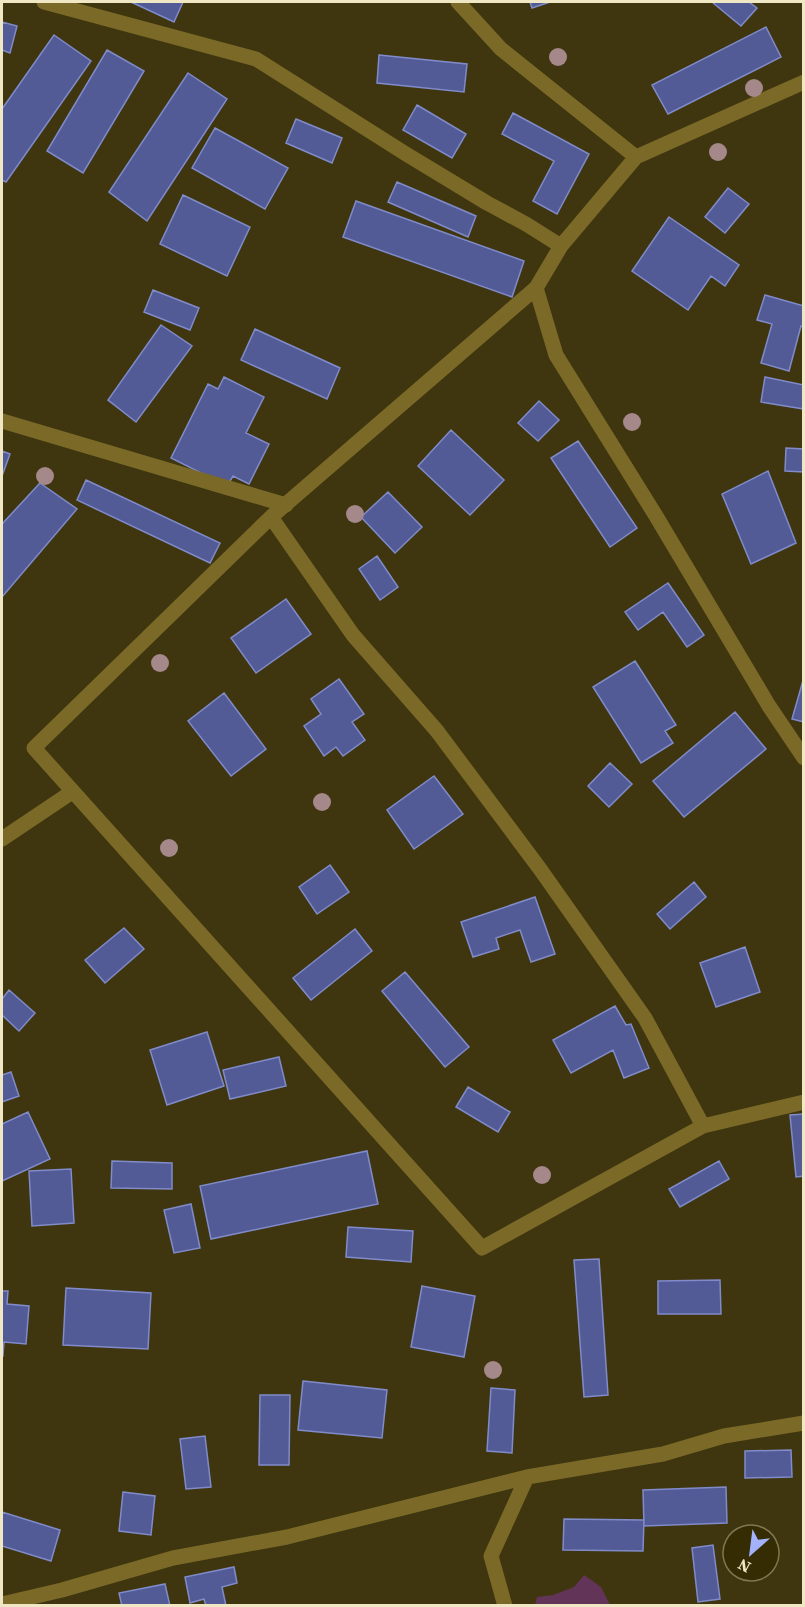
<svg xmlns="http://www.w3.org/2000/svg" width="805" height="1607" viewBox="0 0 805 1607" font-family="'Source Serif 4',serif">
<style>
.green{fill:#623458}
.building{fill:#525b95;stroke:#808bc9;stroke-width:1.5}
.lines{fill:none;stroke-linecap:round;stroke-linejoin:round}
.minor{stroke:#7b6a27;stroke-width:15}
.tree{fill:#a5888a}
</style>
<rect width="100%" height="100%" fill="#3f3610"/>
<path class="green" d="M 584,1575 L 601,1587 L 610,1605 L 535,1605 L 537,1597 L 553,1595 L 574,1587 Z"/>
<path class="building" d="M 131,2 L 183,2 L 174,22 Z
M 530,2 L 550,2 L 532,8 Z
M 712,2 L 749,2 L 757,8 L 741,26 Z
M 2,22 L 17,26 L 10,53 L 2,50 Z
M 766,27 L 781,57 L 668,114 L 652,85 Z
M 54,35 L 91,61 L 6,182 L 2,180 L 2,109 Z
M 107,50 L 144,71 L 83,173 L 47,151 Z
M 379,55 L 467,64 L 464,92 L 377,83 Z
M 188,73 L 227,99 L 147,221 L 109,192 Z
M 417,105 L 466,134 L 452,158 L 403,130 Z
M 513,113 L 589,154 L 557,214 L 533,201 L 554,161 L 502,134 Z
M 296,119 L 342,138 L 332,163 L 286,143 Z
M 215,128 L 288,168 L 265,209 L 192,168 Z
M 397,182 L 476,216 L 468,237 L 388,202 Z
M 728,188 L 749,204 L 725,233 L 705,217 Z
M 183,195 L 250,227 L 227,276 L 160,244 Z
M 356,201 L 524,261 L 512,297 L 343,237 Z
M 669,217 L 739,265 L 725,286 L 711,276 L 688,310 L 632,271 Z
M 153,290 L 199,308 L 190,330 L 144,312 Z
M 765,295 L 804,306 L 804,327 L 801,326 L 789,371 L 761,363 L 772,324 L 757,320 Z
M 161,325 L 192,346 L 136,422 L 108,400 Z
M 255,329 L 340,368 L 327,399 L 241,360 Z
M 224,377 L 264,397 L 246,433 L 269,444 L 249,484 L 233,476 L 227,486 L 171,458 L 208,384 L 218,389 Z
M 765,377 L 804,385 L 804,409 L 761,402 Z
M 539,401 L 559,420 L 538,441 L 518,423 Z
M 451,430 L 504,480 L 470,515 L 418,466 Z
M 578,441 L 637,528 L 610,547 L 551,458 Z
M 786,448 L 804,449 L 804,472 L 785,471 Z
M 2,451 L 10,454 L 2,476 Z
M 768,471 L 796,543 L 751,564 L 722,494 Z
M 86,480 L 220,543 L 210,563 L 77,500 Z
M 40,483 L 77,509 L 2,597 L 2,524 Z
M 388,492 L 422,527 L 395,553 L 361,517 Z
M 377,556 L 398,587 L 380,600 L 359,569 Z
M 668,583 L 704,635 L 687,647 L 663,612 L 638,630 L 625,612 Z
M 286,599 L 311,634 L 256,673 L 231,638 Z
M 635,661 L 676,725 L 665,731 L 673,743 L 641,763 L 593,687 Z
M 804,677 L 804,722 L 792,719 Z
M 339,679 L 364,714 L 352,722 L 365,740 L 343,756 L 336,747 L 324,756 L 304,726 L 321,714 L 311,699 Z
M 224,693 L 266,749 L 231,776 L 188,721 Z
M 735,712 L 766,749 L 684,817 L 653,781 Z
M 610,763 L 632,784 L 609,807 L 588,786 Z
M 434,776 L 463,814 L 414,849 L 387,810 Z
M 330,865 L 349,892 L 317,914 L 299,887 Z
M 694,882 L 706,897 L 670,929 L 657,914 Z
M 535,897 L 555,954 L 531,962 L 520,930 L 496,938 L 499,949 L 473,957 L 461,922 Z
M 124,928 L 144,949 L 105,983 L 85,960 Z
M 355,929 L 372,951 L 311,1000 L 293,978 Z
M 745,947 L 760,992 L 716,1007 L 700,963 Z
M 405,972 L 469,1047 L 445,1067 L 382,991 Z
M 9,990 L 35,1013 L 19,1031 L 2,1015 L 2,999 Z
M 615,1006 L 626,1025 L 631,1024 L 649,1068 L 624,1078 L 613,1050 L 571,1073 L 553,1040 Z
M 207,1032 L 224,1086 L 167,1105 L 150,1050 Z
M 279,1057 L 286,1086 L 230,1099 L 223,1070 Z
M 11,1072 L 19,1096 L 2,1102 L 2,1075 Z
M 468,1087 L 510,1112 L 498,1132 L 456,1107 Z
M 28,1112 L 50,1159 L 2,1181 L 2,1124 Z
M 804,1114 L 804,1176 L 796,1177 L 790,1115 Z
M 367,1151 L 378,1204 L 211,1239 L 200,1186 Z
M 112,1161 L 172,1163 L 172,1189 L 111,1188 Z
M 719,1161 L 729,1179 L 680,1207 L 669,1189 Z
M 71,1169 L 74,1223 L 32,1226 L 29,1171 Z
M 191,1204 L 200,1248 L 174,1253 L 164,1210 Z
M 348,1227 L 413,1231 L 411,1262 L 346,1257 Z
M 599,1259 L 608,1395 L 584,1397 L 574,1260 Z
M 720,1280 L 721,1314 L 658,1314 L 658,1281 Z
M 422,1286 L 475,1296 L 464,1357 L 411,1347 Z
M 66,1288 L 151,1293 L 148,1349 L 63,1345 Z
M 2,1291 L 8,1291 L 7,1304 L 29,1306 L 26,1344 L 4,1342 L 3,1356 L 2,1356 Z
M 303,1381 L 387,1390 L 382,1438 L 298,1430 Z
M 491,1388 L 515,1390 L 512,1453 L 487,1451 Z
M 260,1395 L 290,1395 L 289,1465 L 259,1465 Z
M 205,1436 L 211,1487 L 186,1489 L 180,1439 Z
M 791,1450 L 792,1477 L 745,1478 L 745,1451 Z
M 726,1487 L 727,1523 L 644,1526 L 643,1490 Z
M 123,1492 L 155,1496 L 151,1535 L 119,1531 Z
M 2,1512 L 60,1530 L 51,1561 L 2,1546 Z
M 564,1519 L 644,1520 L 643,1551 L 563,1550 Z
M 713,1545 L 720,1599 L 698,1602 L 692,1548 Z
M 234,1567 L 237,1583 L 222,1587 L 226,1606 L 206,1606 L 204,1599 L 190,1603 L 185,1577 Z
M 165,1584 L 170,1606 L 122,1606 L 119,1593 Z"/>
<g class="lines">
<path class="minor" d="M 44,2 L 256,59 L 406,154 L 487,203 L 526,224 L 561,246
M 458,2 L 501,49 L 636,157
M 804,82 L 636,157 L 561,246 L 536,288 L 271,517 L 34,748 L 482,1248 L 703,1126 L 804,1102
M 536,288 L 556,355 L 656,516 L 769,706 L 804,758
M 2,421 L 286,505
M 271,517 L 353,635 L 437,731 L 540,869 L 645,1018 L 703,1126
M 2,839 L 72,792
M 2,1604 L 62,1590 L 173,1558 L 287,1537 L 527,1477 L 663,1454 L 724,1436 L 804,1423
M 505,1606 L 491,1556 L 527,1477"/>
</g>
<g class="tree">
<circle cx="558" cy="57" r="9"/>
<circle cx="754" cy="88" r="9"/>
<circle cx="718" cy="152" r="9"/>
<circle cx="632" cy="422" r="9"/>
<circle cx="45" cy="476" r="9"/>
<circle cx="355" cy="514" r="9"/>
<circle cx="160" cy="663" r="9"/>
<circle cx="322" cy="802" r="9"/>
<circle cx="169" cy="848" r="9"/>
<circle cx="542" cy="1175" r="9"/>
<circle cx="493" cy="1370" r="9"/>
</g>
<rect width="805" height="1607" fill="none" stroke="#f0e8c5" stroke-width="6"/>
<g transform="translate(751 1553) rotate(208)"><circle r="28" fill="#352c04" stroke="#807751" stroke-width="1.5"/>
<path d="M0-4.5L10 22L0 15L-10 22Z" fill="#a4b2fc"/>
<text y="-9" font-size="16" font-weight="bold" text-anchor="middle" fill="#f0e8c5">N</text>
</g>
</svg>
